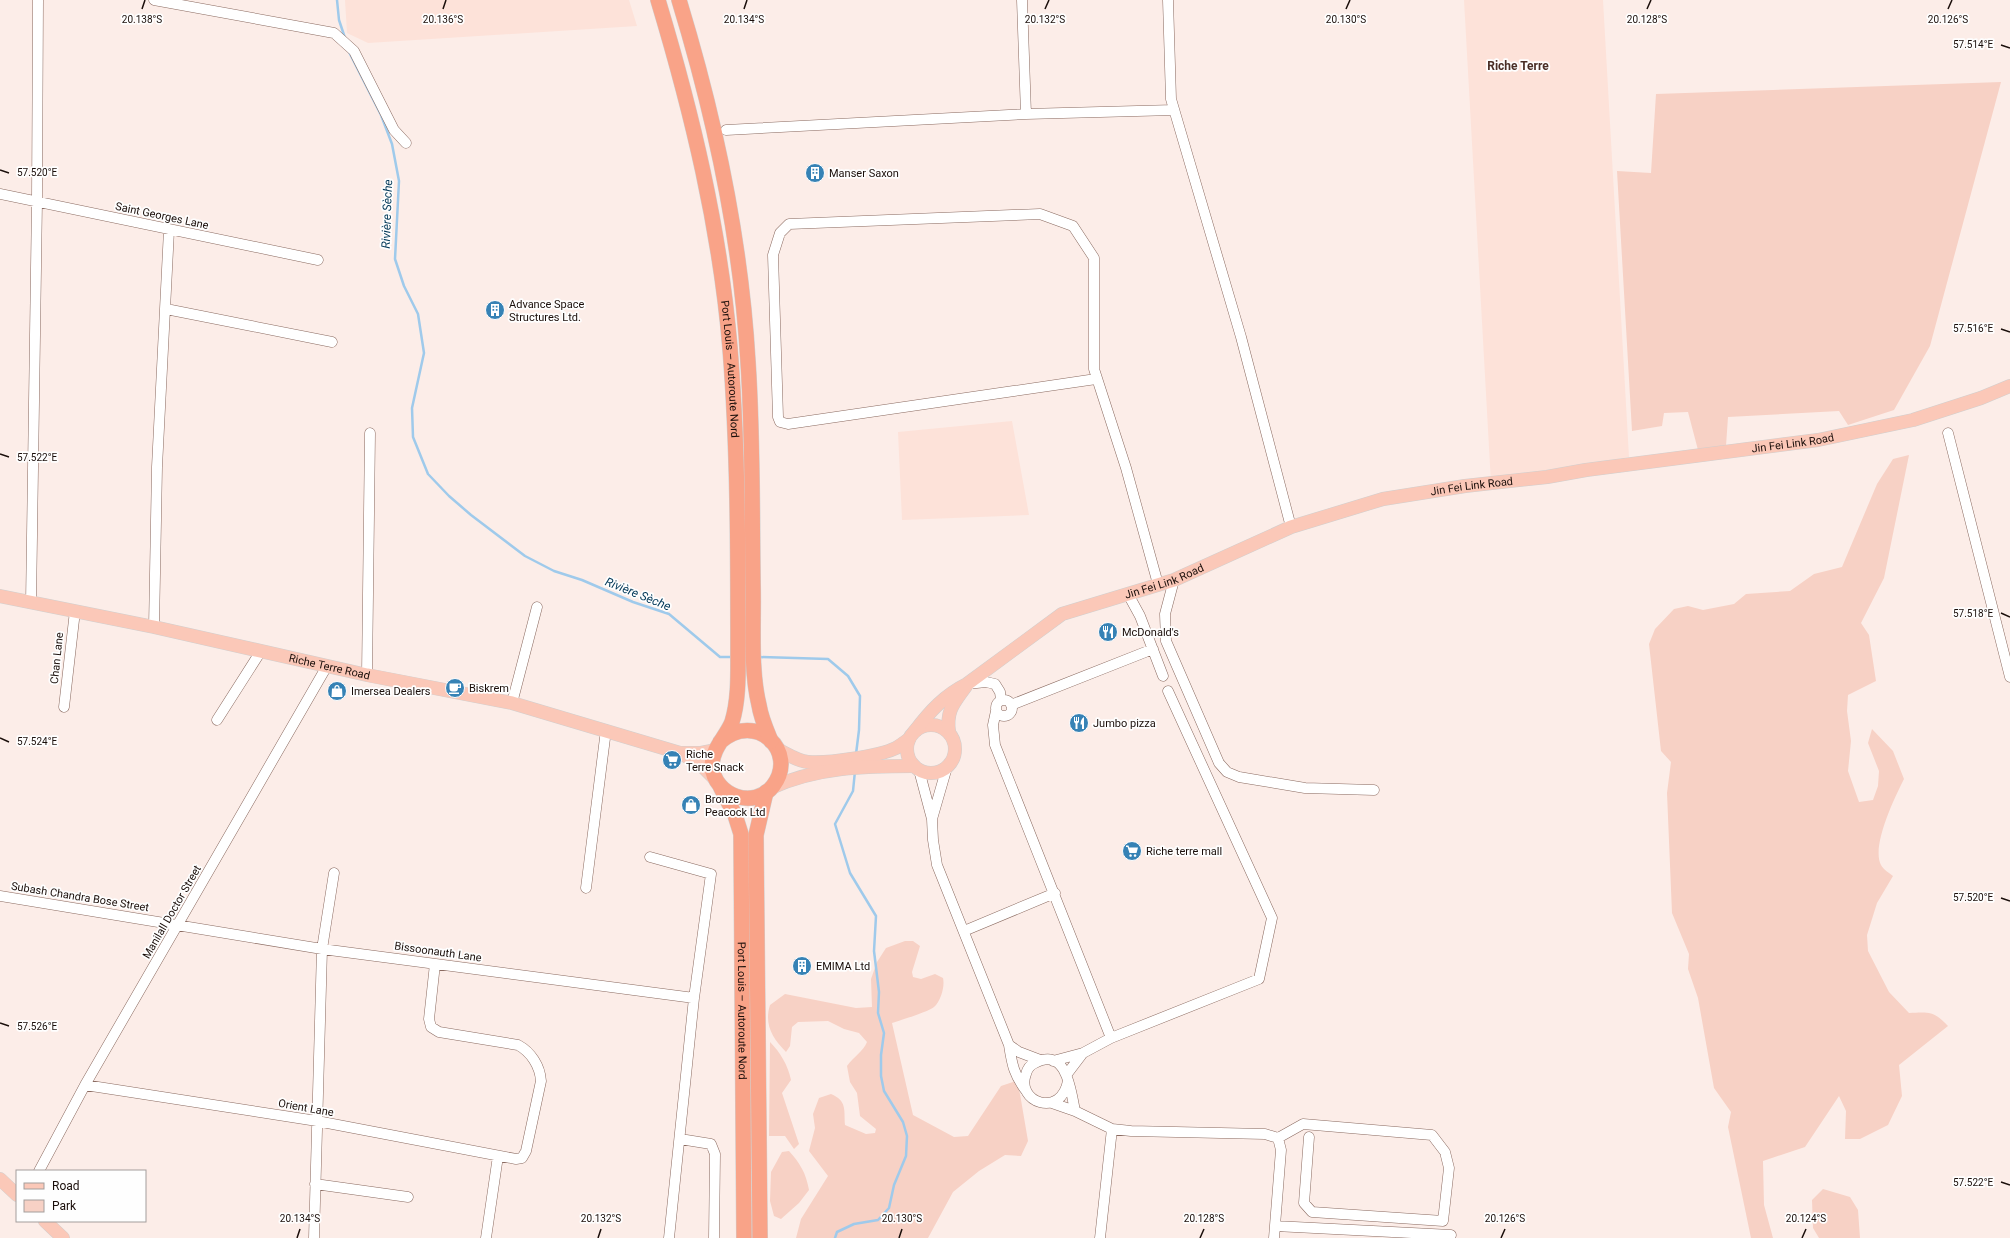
<svg xmlns="http://www.w3.org/2000/svg" width="2010" height="1238" viewBox="0 0 2010 1238" font-family="Roboto,sans-serif">
<style>
.built{fill:#fde2d9}
.green{fill:#f7d1c5}
.lines{fill:none;stroke-linecap:round;stroke-linejoin:round}
.stream{stroke:#9fcaeb;stroke-width:2.5}
.minor-casing{stroke:#8a6a60;stroke-width:11}
.major-casing{stroke:#d1cfce;stroke-width:14}
.highway-casing{stroke:#d1cfce;stroke-width:16}
.minor{stroke:#fff;stroke-width:10}
.major{stroke:#fbc8b8;stroke-width:13}
.highway{stroke:#f9a388;stroke-width:15}
.ticks{fill:none;stroke:#1a0e0a;stroke-width:1.5}
.labels{text-anchor:middle;dominant-baseline:central;stroke-width:3.5;stroke-linejoin:round;paint-order:stroke}
.poi-label{font-size:11px;fill:#1a0e0a;stroke:#fefefe;text-anchor:start}
.street-label{font-size:11px;fill:#1a0e0a;stroke:#fefefe}
.neighbourhood-label{font-size:12px;font-weight:bold;fill:#4a2e26;stroke:#fefefe}
.water-label{font-size:12px;font-style:italic;fill:#003757;stroke:#fefefe}
.ticks-label{font-size:10px;text-anchor:middle;fill:#1a0e0a;stroke:#fefefe;stroke-width:3.5;stroke-linejoin:round;paint-order:stroke}
</style>
<rect width="100%" height="100%" fill="#fcede8"/>
<path class="built" d="M 345,0 L 629,0 L 637,26 L 368,43 L 347,33 Z
M 1464,0 L 1603,0 L 1629,457 L 1491,483 Z
M 1012,421 L 1029,515 L 902,520 L 898,432 Z"/>
<path class="green" d="M 2001,82 L 1930,346 L 1894,410 L 1848,425 L 1839,411 L 1728,417 L 1726,446 L 1698,450 L 1688,412 L 1664,413 L 1662,426 L 1632,431 L 1617,171 L 1651,173 L 1656,94 Z
M 1909,455 L 1884,578 L 1861,623 L 1869,635 L 1876,681 L 1848,695 L 1847,711 L 1851,741 L 1848,771 L 1859,802 L 1873,800 L 1878,786 L 1879,771 L 1868,743 L 1872,729 L 1893,751 L 1904,779 C 1895,797 1871,846 1881,865 C 1883,869 1889,873 1893,876 L 1877,903 L 1867,935 L 1868,951 L 1889,992 L 1909,1013 C 1929,1012 1934,1011 1948,1026 L 1899,1065 L 1902,1096 L 1888,1125 L 1860,1139 L 1845,1139 L 1846,1111 L 1839,1096 L 1805,1147 L 1763,1161 L 1764,1205 L 1773,1238 L 1751,1238 L 1728,1127 L 1731,1112 L 1714,1088 L 1698,998 L 1688,969 L 1689,954 L 1672,913 L 1667,793 L 1671,762 L 1661,751 L 1649,644 L 1655,629 L 1674,609 L 1688,606 L 1703,610 L 1734,604 L 1746,594 L 1790,591 L 1814,574 L 1842,567 L 1877,484 L 1893,459 Z
M 905,941 L 913,941 L 920,946 L 912,972 L 913,977 L 921,979 L 935,974 L 943,978 C 945,986 941,1001 934,1007 C 928,1012 901,1020 892,1023 L 913,1115 L 954,1137 L 968,1136 L 1001,1086 L 1016,1081 L 1020,1094 L 1028,1141 L 1021,1156 L 1005,1155 L 979,1171 L 953,1192 L 928,1238 L 796,1238 L 801,1219 L 828,1176 L 809,1151 L 815,1128 L 813,1114 L 819,1098 L 831,1094 C 847,1101 844,1109 845,1125 L 866,1134 L 875,1133 L 876,1129 L 860,1116 L 857,1093 L 850,1082 L 847,1066 C 854,1056 863,1052 867,1042 L 859,1033 L 844,1029 L 828,1021 L 798,1022 L 792,1027 L 790,1046 L 786,1052 C 772,1038 764,1024 770,1005 L 785,994 L 856,1008 L 872,1007 L 871,979 L 877,962 L 886,948 Z
M 770,1042 C 780,1052 788,1065 791,1080 L 782,1093 L 799,1144 L 794,1149 L 785,1136 L 769,1136 Z
M 789,1151 C 800,1163 806,1173 809,1190 L 799,1203 L 781,1219 L 774,1216 L 770,1201 L 771,1172 L 782,1152 Z
M 1823,1189 L 1850,1197 L 1858,1210 L 1860,1238 L 1819,1238 L 1813,1228 L 1812,1200 Z"/>
<g class="lines">
<path class="stream" d="M 337,0 L 339,20 L 345,38
M 348,50 L 381,115 L 392,144 L 399,181 L 395,259 L 404,286 L 418,314 L 424,353 L 412,408 L 413,437 L 428,474 L 449,496 L 471,515 L 525,556 L 554,571 L 582,580 L 633,602 L 669,614 L 720,657 L 734,657
M 759,657 L 828,659 L 848,676 L 860,696 L 859,730 L 856,754
M 835,1238 L 837,1232 L 854,1224 L 878,1220 L 889,1208 L 894,1185 L 906,1156 L 907,1136 L 903,1122 L 884,1091 L 881,1076 L 881,1055 L 884,1033 L 878,1013 L 879,992 L 874,951 L 876,916 L 850,873 L 835,824 L 853,791 L 855,771"/>
<g class="minor-casing">
<path id="minor" d="M 154,0 L 334,33 L 354,51 L 394,130 L 406,143
M 1022,0 L 1026,114
M 1168,0 L 1171,99 L 1241,337 L 1291,527
M 726,130 L 1026,114 L 1174,110
M 0,194 L 318,260
M 166,309 L 332,342
M 1096,379 L 788,424 L 780,422 L 778,417 L 773,255 L 780,233 L 789,224 L 1040,214 L 1073,226 L 1094,258 L 1094,369 L 1126,468 L 1158,584
M 1948,433 L 2010,677
M 1174,580 L 1165,614 L 1166,641 L 1219,763 L 1227,772 L 1239,777 L 1305,788 L 1374,790
M 1128,594 L 1140,616 L 1163,676
M 31,603 L 37,201 L 38,0
M 154,627 L 157,467 L 169,230
M 367,675 L 370,433
M 967,684 L 986,682 L 995,684 L 1000,692 L 1001,700
M996 708a8 8 0 1 1 16 0a8 8 0 1 1-16 0Z
M 512,703 L 537,607
M 1011,705 L 1153,649
M 64,707 L 75,611
M 996,711 L 993,725 L 995,745 L 1111,1038 L 1083,1053 L 1053,1061
M 217,720 L 261,651
M 919,770 L 932,819 L 933,840 L 937,865 L 1009,1045 C 1012,1065 1014,1075 1027,1092
M 932,819 L 947,767
M 650,857 L 711,874 L 694,998 L 669,1238
M 586,888 L 606,730
M 0,896 L 322,949 L 694,998
M 964,931 L 1055,893
M 1111,1038 L 1259,979 L 1272,918 L 1168,691
M 1009,1045 L 1019,1052 L 1040,1060
M 1067,1074 L 1083,1053
M 1068,1081 C 1061,1119 1015,1102 1026,1074 C 1027,1070 1030,1065 1035,1063 C 1067,1046 1071,1092 1075,1111
M 85,1085 L 317,1121 L 516,1159 L 522,1158 L 526,1151 L 541,1081 C 540,1066 531,1052 518,1045 L 439,1032 L 431,1027 L 429,1019 L 435,964
M 1052,1103 L 1075,1111 L 1112,1129 L 1131,1131 L 1265,1134 L 1278,1138 L 1303,1124 L 1432,1135 L 1445,1152 L 1449,1168 L 1443,1221 L 1312,1212 L 1304,1203 L 1309,1137
M 680,1139 L 711,1144 L 715,1154 L 714,1238
M 39,1171 L 85,1085 L 327,666
M 315,1184 L 408,1197
M 1275,1226 L 1451,1235
M 314,1238 L 322,949 L 334,873
M 486,1238 L 498,1156
M 1100,1238 L 1112,1129
M 1274,1238 L 1281,1150 L 1278,1138"/>
</g>
<g class="major-casing">
<g id="major">
<path id="s1" d="M 0,596 L 154,627 L 367,675 L 512,703 L 680,753 L 699,763 L 715,779"/>
<circle cx="931" cy="749" r="24"/>
<path id="s2" d="M 915,731 C 930,711 945,695 967,684 L 1062,614 L 1174,580 L 1291,527 L 1383,499 L 1465,486 L 1547,477 L 1586,470 L 1818,440 L 1913,420 L 1981,398 L 2010,386"/>
<path d="M 949,732 C 946,710 954,703 966,686"/>
<path d="M 777,749 C 787,754 797,761 808,762 C 827,764 880,756 896,748 C 901,745 905,742 909,739"/>
<path d="M 682,753 L 700,753 L 715,750"/>
<path d="M 771,788 C 816,767 866,766 914,766"/>
<path d="M 0,1179 L 17,1195"/>
<path d="M 45,1221 L 63,1238"/>
</g>
</g>
<g class="highway-casing">
<g id="highway">
<path id="s3" d="M 658,0 C 692,113 720,229 730,348 C 738,448 738,549 738,649 C 738,673 739,699 732,722 C 726,737 712,748 712,766 C 714,796 754,810 773,786 C 799,752 756,710 720,742"/>
<path d="M 679,0 C 715,118 741,239 748,362 C 753,436 752,511 753,585 C 754,623 750,668 759,705 C 761,718 766,729 771,741"/>
<path id="s4" d="M 721,788 L 735,815 L 741,834 L 744,1238"/>
<path d="M 760,1238 L 756,835 L 766,792"/>
</g>
</g>
<use href="#minor" class="minor"/>
<use href="#major" class="major"/>
<use href="#highway" class="highway"/>
</g>
<path class="ticks" d="M 142,9 L 145,0M 443,9 L 446,0M 744,9 L 747,0M 1045,9 L 1049,0M 1346,9 L 1350,0M 1647,9 L 1651,0M 1948,9 L 1952,0M 2001,45 L 2010,48M 0,170 L 9,173M 2001,329 L 2010,332M 0,454 L 9,457M 2001,613 L 2010,617M 0,738 L 9,742M 2001,898 L 2010,901M 0,1023 L 9,1026M 2001,1182 L 2010,1185M 297,1238 L 300,1229M 598,1238 L 601,1229M 899,1238 L 902,1229M 1200,1238 L 1204,1229M 1501,1238 L 1505,1229M 1802,1238 L 1806,1229"/>
<defs>
<g id="building-disc" transform="scale(1)"><circle r="9.5" fill="#3682b5" stroke="#fefefe"/><path d="M-4-6H4V6H1V3H-1V6H-4ZM-2.5-4.3h1.7v1.8h-1.7ZM.8-4.3h1.7v1.8H.8ZM-2.5-1h1.7V.8h-1.7ZM.8-1h1.7V.8H.8Z" fill="#fff"/></g>
<g id="restaurant-disc" transform="scale(1)"><circle r="9.5" fill="#3682b5" stroke="#fefefe"/><path d="M-5-6h1v4h1v-4h1v4h1v-4h1v5L-1.5 .5V6h-2V.5L-5-1ZM5-6V6H3V1.5H1.5Q1.5-4 5-6Z" fill="#fff"/></g>
<g id="cafe-disc" transform="scale(1)"><circle r="9.5" fill="#3682b5" stroke="#fefefe"/><path d="M-5.5-4.5H6V0H3Q3 3.5 0 3.5H-2.5Q-5.5 3.5-5.5 0ZM3-3.2v2h1.7v-2ZM-6 4.5H4V6H-6Z" fill="#fff"/></g>
<g id="shop-disc" transform="scale(1)"><circle r="9.5" fill="#3682b5" stroke="#fefefe"/><path d="M-5-2.5h2.3a2.7 3.5 0 0 1 5.4 0H5L5.5 6h-11ZM-1.5-2.5h3a1.5 2.3 0 0 0-3 0Z" fill="#fff"/></g>
<g id="supermarket-disc" transform="scale(1)"><circle r="9.5" fill="#3682b5" stroke="#fefefe"/><path d="M-6-5.5h2.5l.6 2H6L4.5 2H-2.5L-4.4-4H-6ZM-1.5 3.2a1.3 1.3 0 1 0 .1 0ZM3 3.2a1.3 1.3 0 1 0 .1 0Z" fill="#fff"/></g>
</defs>
<g fill-rule="evenodd">
<use href="#building-disc" x="815" y="173"/>
<use href="#building-disc" x="495" y="310"/>
<use href="#restaurant-disc" x="1108" y="632"/>
<use href="#cafe-disc" x="455" y="688"/>
<use href="#shop-disc" x="337" y="691"/>
<use href="#restaurant-disc" x="1079" y="723"/>
<use href="#supermarket-disc" x="672" y="760"/>
<use href="#shop-disc" x="691" y="805"/>
<use href="#supermarket-disc" x="1132" y="851"/>
<use href="#building-disc" x="802" y="966"/>
</g>
<g class="labels">
<g class="poi-label">
<text x="829" y="173">Manser Saxon</text>
<text x="509" y="304">Advance Space<tspan x="509" dy="13">Structures Ltd.</tspan></text>
<text x="1122" y="632">McDonald's</text>
<text x="469" y="688">Biskrem</text>
<text x="351" y="691">Imersea Dealers</text>
<text x="1093" y="723">Jumbo pizza</text>
<text x="686" y="754">Riche<tspan x="686" dy="13">Terre Snack</tspan></text>
<text x="705" y="799">Bronze<tspan x="705" dy="13">Peacock Ltd</tspan></text>
<text x="1146" y="851">Riche terre mall</text>
<text x="816" y="966">EMIMA Ltd</text>
</g>
<g class="street-label">
<text transform="translate(162 216) rotate(12)">Saint Georges Lane</text>
<text stroke="none"><textPath href="#s3" startOffset="377">Port Louis – Autoroute Nord</textPath></text>
<text stroke="none"><textPath href="#s2" startOffset="944">Jin Fei Link Road</textPath></text>
<text stroke="none"><textPath href="#s2" startOffset="620">Jin Fei Link Road</textPath></text>
<text stroke="none"><textPath href="#s2" startOffset="296">Jin Fei Link Road</textPath></text>
<text transform="translate(57 658) rotate(-84)">Chan Lane</text>
<text stroke="none"><textPath href="#s1" startOffset="337">Riche Terre Road</textPath></text>
<text transform="translate(80 897) rotate(9)">Subash Chandra Bose Street</text>
<text transform="translate(172 912) rotate(-60)">Manilall Doctor Street</text>
<text transform="translate(438 952) rotate(8)">Bissoonauth Lane</text>
<text stroke="none"><textPath href="#s4" startOffset="227">Port Louis – Autoroute Nord</textPath></text>
<text transform="translate(306 1108) rotate(10)">Orient Lane</text>
</g>
<g class="neighbourhood-label">
<text x="1518" y="66">Riche Terre</text>
</g>
<g class="water-label">
<text transform="translate(387 214) rotate(-88)">Rivière Sèche</text>
<text transform="translate(638 594) rotate(22)">Rivière Sèche</text>
</g>
</g>
<g class="ticks-label">
<text x="443" y="23">20.136°S</text>
<text x="142" y="23">20.138°S</text>
<text x="744" y="23">20.134°S</text>
<text x="1045" y="23">20.132°S</text>
<text x="1346" y="23">20.130°S</text>
<text x="1647" y="23">20.128°S</text>
<text x="1948" y="23">20.126°S</text>
<text x="1973" y="48">57.514°E</text>
<text x="37" y="176">57.520°E</text>
<text x="1973" y="332">57.516°E</text>
<text x="37" y="461">57.522°E</text>
<text x="1973" y="617">57.518°E</text>
<text x="37" y="745">57.524°E</text>
<text x="1973" y="901">57.520°E</text>
<text x="37" y="1030">57.526°E</text>
<text x="1973" y="1186">57.522°E</text>
<text x="300" y="1222">20.134°S</text>
<text x="601" y="1222">20.132°S</text>
<text x="902" y="1222">20.130°S</text>
<text x="1204" y="1222">20.128°S</text>
<text x="1505" y="1222">20.126°S</text>
<text x="1806" y="1222">20.124°S</text>
</g>
<rect x="16" y="1170" width="130" height="52" fill="#fefefe" stroke="#a39e9c"/>
<rect x="24" y="1183" width="20" height="6" fill="#fbc8b8" stroke="#a39e9c"/>
<text x="52" y="1190" font-size="12" fill="#1a0e0a">Road</text>
<rect x="24" y="1200" width="20" height="12" fill="#f7d1c5" stroke="#a39e9c"/>
<text x="52" y="1210" font-size="12" fill="#1a0e0a">Park</text>
</svg>
